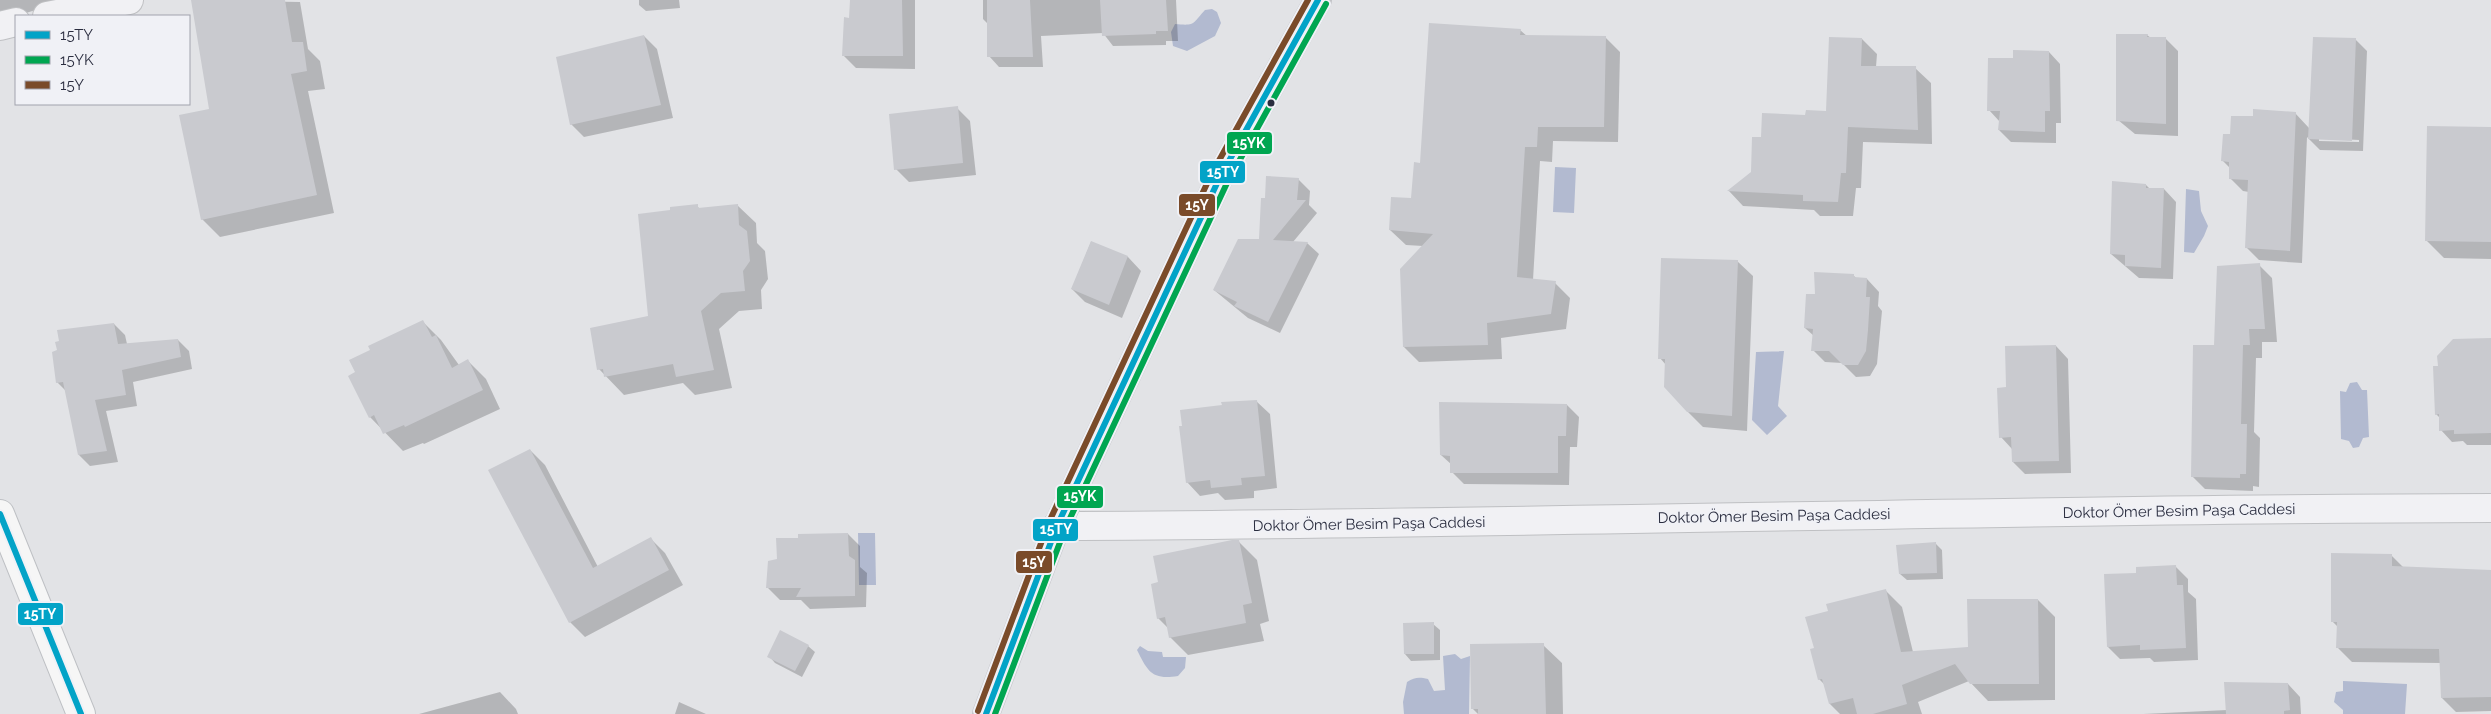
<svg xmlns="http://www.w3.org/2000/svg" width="2491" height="714" viewBox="0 0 2491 714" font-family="Raleway,sans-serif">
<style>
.water{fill:#b2bad0}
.shadow{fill:#0003;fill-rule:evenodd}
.building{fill:#c9cacf}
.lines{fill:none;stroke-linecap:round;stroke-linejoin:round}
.street-casing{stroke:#bfc0c3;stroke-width:30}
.primary-casing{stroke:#bec0c4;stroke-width:30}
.street{stroke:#f1f1f4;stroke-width:28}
.secondary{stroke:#c3c4c8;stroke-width:28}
.primary{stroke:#f6f6f6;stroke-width:28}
.bus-1-casing{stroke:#f0f1f6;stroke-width:10}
.bus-2-casing{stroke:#f0f1f6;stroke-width:10}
.bus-3-casing{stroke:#f0f1f6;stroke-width:10}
.bus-1{stroke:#02a3c7;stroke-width:6}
.bus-2{stroke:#00a651;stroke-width:6}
.bus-3{stroke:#7a4b2a;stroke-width:6}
.bus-dot{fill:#2a2d3f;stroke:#f0f1f6;stroke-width:2}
.labels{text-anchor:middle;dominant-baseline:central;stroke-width:4;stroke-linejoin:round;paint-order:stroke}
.street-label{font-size:15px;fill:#2a2d3f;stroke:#f0f1f6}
.line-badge{stroke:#f0f1f6;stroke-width:2}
.badge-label{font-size:14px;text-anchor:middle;font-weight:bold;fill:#fff}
</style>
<rect width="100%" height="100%" fill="#e2e3e6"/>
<path class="water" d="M 1212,9 L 1217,12 L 1221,23 L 1215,36 L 1187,51 L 1173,46 L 1171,32 L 1175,24 C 1196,26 1192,24 1205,10 Z
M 1555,167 L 1576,168 L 1574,213 L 1553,212 Z
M 2186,189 L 2199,191 L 2201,211 L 2208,226 L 2204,236 L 2194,253 L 2184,252 Z
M 1784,351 L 1778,406 L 1787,416 L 1767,435 L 1752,420 L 1756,352 Z
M 2357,382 L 2362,390 L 2367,390 L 2369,437 L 2363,438 L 2359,447 L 2353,448 L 2349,441 L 2341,439 L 2340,391 L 2346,392 L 2350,383 Z
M 858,533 L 875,533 L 876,585 L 859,585 Z
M 1140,646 L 1148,651 L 1162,652 L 1163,657 L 1186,657 L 1185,668 L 1178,676 C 1152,680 1148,672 1137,650 Z
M 1455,654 L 1461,659 L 1470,656 L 1469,714 L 1404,714 L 1403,702 L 1407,682 C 1415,677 1419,677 1428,679 L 1434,691 L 1445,690 L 1443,656 Z
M 2343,681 L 2407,684 L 2405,714 L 2343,714 L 2343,710 L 2334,702 L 2336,692 L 2343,691 Z"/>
<path class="shadow" d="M 0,0 L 68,0 L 0,21 Z
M 192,0 L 300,2 L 308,49 L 320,61 L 325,89 L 308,91 L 334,213 L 220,237 L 202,219 L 211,110 Z
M 639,0 L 679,0 L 680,8 L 646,11 L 639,5 Z
M 851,0 L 915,0 L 915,69 L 856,68 L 843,55 L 850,19 Z
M 983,0 L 1176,0 L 1178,41 L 1166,41 L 1166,45 L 1113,46 L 1103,33 L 1041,36 L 1043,67 L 999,67 L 989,56 L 988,24 L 983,19 Z
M 1520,30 L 1527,36 L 1605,37 L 1620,52 L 1618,142 L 1553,141 L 1552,162 L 1540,161 L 1533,280 L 1555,283 L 1570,298 L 1566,329 L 1501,338 L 1502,359 L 1419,362 L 1404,347 L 1423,246 L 1406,245 L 1390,230 L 1413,199 L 1421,164 Z
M 2147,35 L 2151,38 L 2165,38 L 2178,51 L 2178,136 L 2135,134 L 2118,120 Z
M 644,36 L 657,49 L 673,118 L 584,137 L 571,124 Z
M 1862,39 L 1877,54 L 1876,67 L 1915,68 L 1931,83 L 1932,144 L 1863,142 L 1861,188 L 1856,188 L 1853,216 L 1820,216 L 1814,210 L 1743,206 L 1729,191 L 1752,172 L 1762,139 L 1806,117 L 1827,112 Z
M 2355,39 L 2367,51 L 2363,151 L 2320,150 L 2307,137 L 2302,263 L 2259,260 L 2246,247 L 2249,192 L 2243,191 L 2230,178 L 2230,168 L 2223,161 L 2231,135 L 2254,117 L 2295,113 L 2309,128 ZM 2319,138 L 2359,140 L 2359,142 L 2319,141 Z
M 2049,52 L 2060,64 L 2061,123 L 2056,123 L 2056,143 L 2011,142 L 1999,130 L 2000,122 L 1989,110 L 2014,59 Z
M 957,108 L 970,121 L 976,175 L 909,182 L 896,169 Z
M 2491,128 L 2491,259 L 2444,258 L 2426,240 Z
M 1298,179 L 1310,191 L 1309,205 L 1317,213 L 1293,242 L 1307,243 L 1319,254 L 1280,333 L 1248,318 L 1214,290 L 1260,241 L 1266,199 Z
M 2146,185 L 2150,189 L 2164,189 L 2176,202 L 2173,279 L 2139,278 L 2111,254 Z
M 737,205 L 756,223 L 757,243 L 765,251 L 768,279 L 761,290 L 762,309 L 739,311 L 719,329 L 732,388 L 695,395 L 683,383 L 624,395 L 599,369 L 649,317 L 697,206 L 700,209 Z
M 1091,242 L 1128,257 L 1141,271 L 1122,318 L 1085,302 L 1072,289 Z
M 1737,261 L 1753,276 L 1747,431 L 1703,427 L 1688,412 L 1666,365 L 1660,358 Z
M 2259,265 L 2272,278 L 2277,342 L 2262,342 L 2262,358 L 2256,358 L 2254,432 L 2260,438 L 2259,487 L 2253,486 L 2253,491 L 2205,489 L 2192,476 L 2216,347 Z
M 1853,275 L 1857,279 L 1867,279 L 1879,292 L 1878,306 L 1882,311 L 1877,364 L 1870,376 L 1856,377 L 1842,363 L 1825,362 L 1813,350 L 1814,336 L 1805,328 L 1816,296 Z
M 423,322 L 441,340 L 459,365 L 468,361 L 486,379 L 500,409 L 424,444 L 423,443 L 403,451 L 370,417 Z
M 114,324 L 125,335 L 127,344 L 178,340 L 189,351 L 192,369 L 133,382 L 137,406 L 106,411 L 118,462 L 90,466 L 79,455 L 66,391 L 57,382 Z
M 2491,340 L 2491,445 L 2467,445 L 2463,441 L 2452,442 L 2441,430 L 2440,418 L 2436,414 L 2439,367 Z
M 2056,346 L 2068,359 L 2071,473 L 2025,474 L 2013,462 L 2012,449 L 2001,437 L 2008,389 Z
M 1256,401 L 1270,414 L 1277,488 L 1254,491 L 1254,498 L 1225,500 L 1218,493 L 1200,496 L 1187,482 Z
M 1567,405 L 1579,417 L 1577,447 L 1570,447 L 1569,485 L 1464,484 L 1452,472 L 1452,465 L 1441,455 Z
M 530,450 L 545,465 L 598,567 L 651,539 L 665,553 L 683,585 L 585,637 L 570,622 Z
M 848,534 L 860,546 L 860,567 L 867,573 L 866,607 L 810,609 L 801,600 L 780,600 L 768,588 L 778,560 L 799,539 Z
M 1239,542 L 1257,560 L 1269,621 L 1260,624 L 1264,641 L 1188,655 L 1170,637 L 1168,628 L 1158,618 L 1160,583 Z
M 1936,544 L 1942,550 L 1943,579 L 1907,580 L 1900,574 Z
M 2391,555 L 2404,568 L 2491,572 L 2491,711 L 2456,712 L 2442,698 L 2441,663 L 2352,662 L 2338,648 L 2338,627 L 2332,621 Z
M 2175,566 L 2188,579 L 2188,592 L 2196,599 L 2198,660 L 2154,662 L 2150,658 L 2120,659 L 2108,647 L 2137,574 Z
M 1885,590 L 1902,607 L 1913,652 L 1969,648 L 2038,600 L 2055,617 L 2055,700 L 1988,701 L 1969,681 L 1918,702 L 1922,714 L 1840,714 L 1830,704 L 1825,685 L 1819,679 L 1815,649 L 1830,612 Z
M 1433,624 L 1440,630 L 1440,660 L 1411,661 L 1405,654 Z
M 1543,645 L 1562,663 L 1563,714 L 1478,714 L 1472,708 Z
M 808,646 L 815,652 L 802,677 L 775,663 L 769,656 Z
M 2288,684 L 2300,697 L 2301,714 L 2143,714 L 2227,710 Z
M 500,692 L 516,709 L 518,714 L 419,714 Z
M 679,702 L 706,714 L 675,714 Z"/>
<path class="building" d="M 191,0 L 285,0 L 292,42 L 303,42 L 307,71 L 291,74 L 317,195 L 201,220 L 179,115 L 209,109 Z
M 850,0 L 902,0 L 903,56 L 842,56 L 844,17 L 849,18 Z
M 987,0 L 1030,0 L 1033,57 L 987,57 Z
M 1100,0 L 1166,0 L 1168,31 L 1156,31 L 1156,34 L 1102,36 Z
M 1429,23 L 1521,29 L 1520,35 L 1606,36 L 1604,127 L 1538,127 L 1537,147 L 1525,147 L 1517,277 L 1556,281 L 1551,314 L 1487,323 L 1488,345 L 1403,347 L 1400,269 L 1433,234 L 1389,230 L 1391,197 L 1411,198 L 1414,162 L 1420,163 Z
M 2116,34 L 2148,34 L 2147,37 L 2166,37 L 2166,124 L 2116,121 Z
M 644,35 L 661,105 L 570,125 L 556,57 Z
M 1829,37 L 1862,38 L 1861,66 L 1916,66 L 1918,130 L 1848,127 L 1846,173 L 1841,173 L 1838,202 L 1803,201 L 1803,195 L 1727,191 L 1751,172 L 1752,137 L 1761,137 L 1762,113 L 1805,115 L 1806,110 L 1826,111 Z
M 2313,37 L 2356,38 L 2352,141 L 2308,139 Z
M 2013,50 L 2049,51 L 2050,111 L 2045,111 L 2045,132 L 1998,130 L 2000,111 L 1987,111 L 1988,58 L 2013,58 Z
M 958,106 L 963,163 L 894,170 L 889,114 Z
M 2253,109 L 2296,112 L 2290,251 L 2245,248 L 2248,180 L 2229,179 L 2229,162 L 2221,161 L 2223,134 L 2230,134 L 2231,116 L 2253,116 Z
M 2427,126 L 2491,127 L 2491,242 L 2425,241 Z
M 1266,176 L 1299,178 L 1297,200 L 1306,200 L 1273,240 L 1308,242 L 1268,322 L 1234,306 L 1237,302 L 1213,290 L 1238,239 L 1259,239 L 1261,198 L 1265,198 Z
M 2112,181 L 2146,184 L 2146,188 L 2164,188 L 2161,268 L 2125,266 L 2125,255 L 2110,254 Z
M 698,204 L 698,208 L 738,204 L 739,225 L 747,231 L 750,261 L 743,271 L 745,291 L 721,293 L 701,311 L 714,370 L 676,377 L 673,364 L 604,377 L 603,369 L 597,370 L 590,328 L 648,316 L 638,214 L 670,210 L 670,207 Z
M 1091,241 L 1128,256 L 1109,305 L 1071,289 Z
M 1661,258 L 1738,260 L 1732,416 L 1687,412 L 1664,387 L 1665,359 L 1658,359 Z
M 2260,263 L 2265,329 L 2249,329 L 2250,345 L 2243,345 L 2241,424 L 2247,424 L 2246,474 L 2240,474 L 2240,478 L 2191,477 L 2193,345 L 2214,345 L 2217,266 Z
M 1814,272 L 1854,274 L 1854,277 L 1867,278 L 1866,297 L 1870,297 L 1868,330 L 1866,351 L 1858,365 L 1843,365 L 1829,351 L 1811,351 L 1813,329 L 1804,328 L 1806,294 L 1815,294 Z
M 423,320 L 432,337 L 436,335 L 452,368 L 468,359 L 483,390 L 405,427 L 404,425 L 383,434 L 374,415 L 369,418 L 348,376 L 355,372 L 349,360 L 370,350 L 368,346 Z
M 114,323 L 118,344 L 178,339 L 181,357 L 122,370 L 126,395 L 95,400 L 107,451 L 78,455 L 63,382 L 56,383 L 52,352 L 57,350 L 55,342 L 59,341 L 57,330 Z
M 2491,338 L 2491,433 L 2454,434 L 2454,430 L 2439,431 L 2439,414 L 2435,415 L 2433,366 L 2438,366 L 2437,356 L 2453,339 Z
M 2056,345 L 2059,461 L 2012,462 L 2011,437 L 1999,438 L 1997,388 L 2006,387 L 2005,346 Z
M 1257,400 L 1265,476 L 1241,478 L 1242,485 L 1211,488 L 1210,480 L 1186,483 L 1179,426 L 1182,426 L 1180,410 L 1222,405 L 1221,402 Z
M 1439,402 L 1567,404 L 1566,436 L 1558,436 L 1558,473 L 1450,473 L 1450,456 L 1440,455 Z
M 530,449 L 593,568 L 651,537 L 669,570 L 569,623 L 488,470 Z
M 848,533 L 849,556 L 855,560 L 855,596 L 796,597 L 801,588 L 766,588 L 768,561 L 777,559 L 776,538 L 798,538 L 798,534 Z
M 1232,540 L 1239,540 L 1252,603 L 1243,605 L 1246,623 L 1169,638 L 1165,617 L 1157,619 L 1151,584 L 1158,582 L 1153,556 Z
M 1936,542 L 1937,573 L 1899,574 L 1896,545 Z
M 2331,553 L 2392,554 L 2392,566 L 2491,570 L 2491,697 L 2441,698 L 2439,649 L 2336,648 L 2337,622 L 2331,622 Z
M 2176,565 L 2177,585 L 2183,585 L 2186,648 L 2140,650 L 2140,645 L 2107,647 L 2104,574 L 2136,573 L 2136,567 Z
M 1886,589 L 1901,652 L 1968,647 L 1967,599 L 2038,599 L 2039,684 L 1970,684 L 1955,664 L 1902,685 L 1907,704 L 1873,714 L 1857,714 L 1853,698 L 1829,704 L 1822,679 L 1818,680 L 1810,649 L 1814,648 L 1805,617 L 1828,611 L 1826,604 Z
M 1434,622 L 1434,654 L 1404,654 L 1403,623 Z
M 780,630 L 809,645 L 795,671 L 767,657 Z
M 1544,643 L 1546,714 L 1478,714 L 1478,709 L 1471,709 L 1470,644 Z
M 2224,682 L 2288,683 L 2290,710 L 2284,711 L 2284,714 L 2226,714 Z"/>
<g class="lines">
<g class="street-casing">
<path id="street" d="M 47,16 L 129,0
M 0,26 L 16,22
M 1057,526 C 1535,524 2013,509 2491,508"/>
</g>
<g class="primary-casing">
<path id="primary" d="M 0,514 L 81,714"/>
</g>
<use href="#street" class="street"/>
<path class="secondary" d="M 986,714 L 1057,526 L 1132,365 L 1219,179 L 1318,0"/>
<use href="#primary" class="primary"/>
<g class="bus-1-casing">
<path id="bus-1" d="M 0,514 L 81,714
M 986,714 L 1057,526 L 1219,179 L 1318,0"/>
</g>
<g class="bus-2-casing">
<path id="bus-2" d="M 995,714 L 1065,529 L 1227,183 L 1326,4"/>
</g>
<g class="bus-3-casing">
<path id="bus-3" d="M 978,711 L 1049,522 L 1211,175 L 1308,0"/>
</g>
<use href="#bus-1" class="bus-1"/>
<use href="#bus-2" class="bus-2"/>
<use href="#bus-3" class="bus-3"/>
</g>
<circle class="bus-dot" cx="1271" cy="103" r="4.5"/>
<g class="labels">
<g class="street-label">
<text transform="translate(2179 511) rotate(-1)">Doktor Ömer Besim Paşa Caddesi</text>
<text transform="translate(1774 516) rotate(-1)">Doktor Ömer Besim Paşa Caddesi</text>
<text transform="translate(1369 524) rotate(-1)">Doktor Ömer Besim Paşa Caddesi</text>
</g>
</g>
<g class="line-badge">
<rect x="1226" y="131" width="47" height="24" rx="5" fill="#00a651"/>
<rect x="1199" y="160" width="47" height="24" rx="5" fill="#02a3c7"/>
<rect x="1178" y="193" width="38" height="24" rx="5" fill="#7a4b2a"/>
<rect x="1056" y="485" width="48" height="24" rx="5" fill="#00a651"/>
<rect x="1032" y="518" width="47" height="24" rx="5" fill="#02a3c7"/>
<rect x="1015" y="550" width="38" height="24" rx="5" fill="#7a4b2a"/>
<rect x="17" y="602" width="47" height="24" rx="5" fill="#02a3c7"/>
</g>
<g class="badge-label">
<text x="1249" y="148">15YK</text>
<text x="1223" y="177">15TY</text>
<text x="1197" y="210">15Y</text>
<text x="1080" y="501">15YK</text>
<text x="1056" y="534">15TY</text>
<text x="1034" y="567">15Y</text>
<text x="40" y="619">15TY</text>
</g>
<rect x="15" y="15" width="175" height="90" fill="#f0f1f6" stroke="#a1a3ad"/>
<rect x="25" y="31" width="25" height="8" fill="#02a3c7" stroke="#a1a3ad"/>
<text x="60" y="40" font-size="15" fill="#2a2d3f">15TY</text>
<rect x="25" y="56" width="25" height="8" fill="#00a651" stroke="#a1a3ad"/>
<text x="60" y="65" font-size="15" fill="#2a2d3f">15YK</text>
<rect x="25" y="81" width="25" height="8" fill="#7a4b2a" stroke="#a1a3ad"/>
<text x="60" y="90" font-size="15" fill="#2a2d3f">15Y</text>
</svg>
